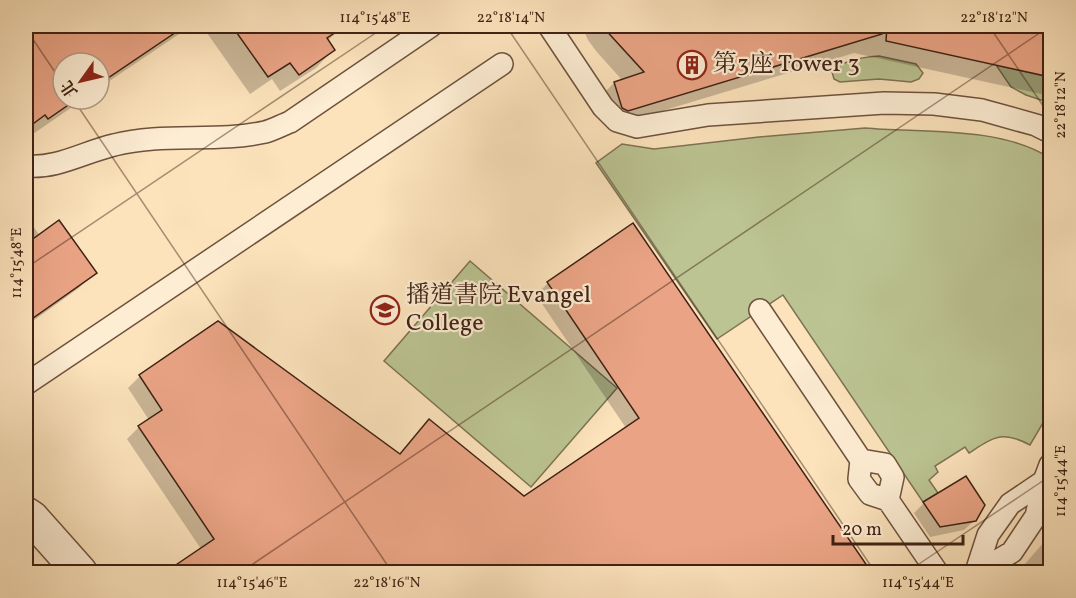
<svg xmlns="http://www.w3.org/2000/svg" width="1076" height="598" viewBox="0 0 1076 598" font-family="Vollkorn,'Noto Serif TC',serif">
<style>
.green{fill:#bcc493;stroke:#7e7254;stroke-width:1.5}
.shadow{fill:#0003}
.building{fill:#eaa485;stroke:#3f2114;stroke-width:1.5}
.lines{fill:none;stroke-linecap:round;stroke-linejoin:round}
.lane-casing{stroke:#6e523e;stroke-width:24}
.street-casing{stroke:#6e523e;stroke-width:36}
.lane{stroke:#fdedd3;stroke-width:21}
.street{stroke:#fdedd3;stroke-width:33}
.ticks{fill:none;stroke:#3f2114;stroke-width:1.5;stroke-opacity:0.45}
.labels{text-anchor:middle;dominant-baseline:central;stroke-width:4.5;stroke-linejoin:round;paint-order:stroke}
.poi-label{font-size:24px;fill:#3f2114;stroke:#fdedd3;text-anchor:start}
.neatline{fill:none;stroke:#3f2114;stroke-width:2}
.ticks-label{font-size:15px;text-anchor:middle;fill:#3f2114}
</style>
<rect width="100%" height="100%" fill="#fce3bc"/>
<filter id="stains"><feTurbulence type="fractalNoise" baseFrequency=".00333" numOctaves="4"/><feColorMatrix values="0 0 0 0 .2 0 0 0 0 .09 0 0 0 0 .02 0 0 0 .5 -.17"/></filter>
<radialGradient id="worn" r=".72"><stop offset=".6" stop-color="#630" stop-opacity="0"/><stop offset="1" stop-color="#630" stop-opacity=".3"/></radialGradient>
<path class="green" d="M 879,56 L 916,64 L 923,73 L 919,79 L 911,82 L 879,79 L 840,82 L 834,79 L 832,72 C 842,60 864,57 879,56 Z
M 996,65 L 1050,77 L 1050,103 L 1026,95 L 1011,87 Z
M 865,128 C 923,133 1000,126 1050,158 L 1050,411 L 1030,445 C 1002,430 994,437 969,453 L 965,447 L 935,466 L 938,472 L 929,480 L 938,493 L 923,502 L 783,295 L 717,339 L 596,163 L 622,144 L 654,149 L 759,137 Z
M 470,261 L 617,388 L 531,487 L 384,361 Z"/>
<path class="shadow" d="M 26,26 L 191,26 L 99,88 L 99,63 L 63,63 L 63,99 L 84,99 L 30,136 L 26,130 Z
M 202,26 L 344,26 L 327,41 L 333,50 L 316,68 L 280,91 L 272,79 L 250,94 Z
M 582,26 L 1050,26 L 1050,96 L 854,53 L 612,126 L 598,99 L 614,83 L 622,80 L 596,51 L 588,40 Z
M 26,216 L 40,236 L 95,272 L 79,288 L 26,326 Z
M 548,283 L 870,572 L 201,549 L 127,439 L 139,427 L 149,420 L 128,388 L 140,376 L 218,323 L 399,455 L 429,421 L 524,498 L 626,428 L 536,295 Z
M 924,503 L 975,520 L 964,530 L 930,537 L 914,513 Z
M 1050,535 L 1050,572 L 1018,572 Z"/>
<path class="building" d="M 26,26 L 185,26 L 99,84 L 99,63 L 63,63 L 63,99 L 77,99 L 48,119 L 45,115 L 26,129 Z
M 232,26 L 345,26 L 327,38 L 335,50 L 299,75 L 290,63 L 268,77 Z
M 602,26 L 881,26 L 882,34 L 628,111 L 622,108 L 614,82 L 644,72 Z
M 887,26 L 1050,26 L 1050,77 L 886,41 Z
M 59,220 L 97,273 L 26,323 L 26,244 Z
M 633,223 L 872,573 L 164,573 L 214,539 L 138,426 L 162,410 L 139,375 L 218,321 L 400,454 L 429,419 L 524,496 L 639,418 L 547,282 Z
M 966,476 L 985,505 L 976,521 L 940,527 L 923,502 Z"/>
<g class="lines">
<g class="lane-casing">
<path id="lane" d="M 549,26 L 603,107 L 617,121 L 637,127 L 708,115 L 884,103 L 934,104 L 982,110 L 1036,125 L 1050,132
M 26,166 C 57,169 84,152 114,145 C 163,132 216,143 265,132 C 273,130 282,125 290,122 L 431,26
M 760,310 L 861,460 L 859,479 L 870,494 L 888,500 L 937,572
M 26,384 L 502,64
M 861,460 L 885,464 L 893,477 L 888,500
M 976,572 L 988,535 L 1010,504 L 1044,481
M 978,572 L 1012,552 L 1036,516 L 1044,481 L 1050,465"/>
</g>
<g class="street-casing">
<path id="street" d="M 26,514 L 32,518 L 80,572"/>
</g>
<use href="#lane" class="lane"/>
<use href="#street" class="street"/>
</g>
<path class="ticks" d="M 506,26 L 875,572M 989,26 L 1050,116M 26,29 L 63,84M 73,99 L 392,572M 26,268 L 386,26M 241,572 L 1050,26M 907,572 L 1050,476"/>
<defs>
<g id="building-ring" transform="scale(1.5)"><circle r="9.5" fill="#fdedd3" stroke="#8f2418" stroke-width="1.5"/><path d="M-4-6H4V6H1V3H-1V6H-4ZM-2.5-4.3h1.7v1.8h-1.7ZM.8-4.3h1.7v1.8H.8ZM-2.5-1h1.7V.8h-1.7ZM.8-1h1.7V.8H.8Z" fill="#8f2418"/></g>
<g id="school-ring" transform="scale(1.5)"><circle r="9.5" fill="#fdedd3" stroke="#8f2418" stroke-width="1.5"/><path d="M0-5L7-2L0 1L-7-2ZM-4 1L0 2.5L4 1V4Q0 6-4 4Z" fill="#8f2418"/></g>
</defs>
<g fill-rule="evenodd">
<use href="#building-ring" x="692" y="65"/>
<use href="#school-ring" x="385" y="310"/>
</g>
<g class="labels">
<g class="poi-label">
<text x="713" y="65">第3座 Tower 3</text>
<text x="406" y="296">播道書院 Evangel<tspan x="406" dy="28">College</tspan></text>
</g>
</g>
<rect width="1076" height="598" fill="none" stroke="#fce3bc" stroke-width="66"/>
<g transform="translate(81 81) rotate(236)"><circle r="28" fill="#fdedd3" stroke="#b19b87" stroke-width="1.5"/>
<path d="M0-4.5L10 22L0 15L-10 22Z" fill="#8f2418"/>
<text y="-9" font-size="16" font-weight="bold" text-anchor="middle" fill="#3f2114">北</text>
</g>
<path d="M833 535v9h130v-9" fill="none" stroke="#3f2114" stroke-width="3"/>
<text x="842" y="535" font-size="18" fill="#3f2114" stroke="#fdedd3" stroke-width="4.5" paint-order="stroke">20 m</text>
<rect x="33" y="33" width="1010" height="532" class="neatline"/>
<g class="ticks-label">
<text x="375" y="22">114°15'48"E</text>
<text x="511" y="22">22°18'14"N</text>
<text x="994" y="22">22°18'12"N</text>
<text transform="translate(1060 105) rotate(-90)" y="5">22°18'12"N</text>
<text transform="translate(16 263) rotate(-90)" y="5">114°15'48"E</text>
<text transform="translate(1060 481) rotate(-90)" y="5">114°15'44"E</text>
<text x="252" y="587">114°15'46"E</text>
<text x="387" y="587">22°18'16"N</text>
<text x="918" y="587">114°15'44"E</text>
</g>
<rect width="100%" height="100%" filter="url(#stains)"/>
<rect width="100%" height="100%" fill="url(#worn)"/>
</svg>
